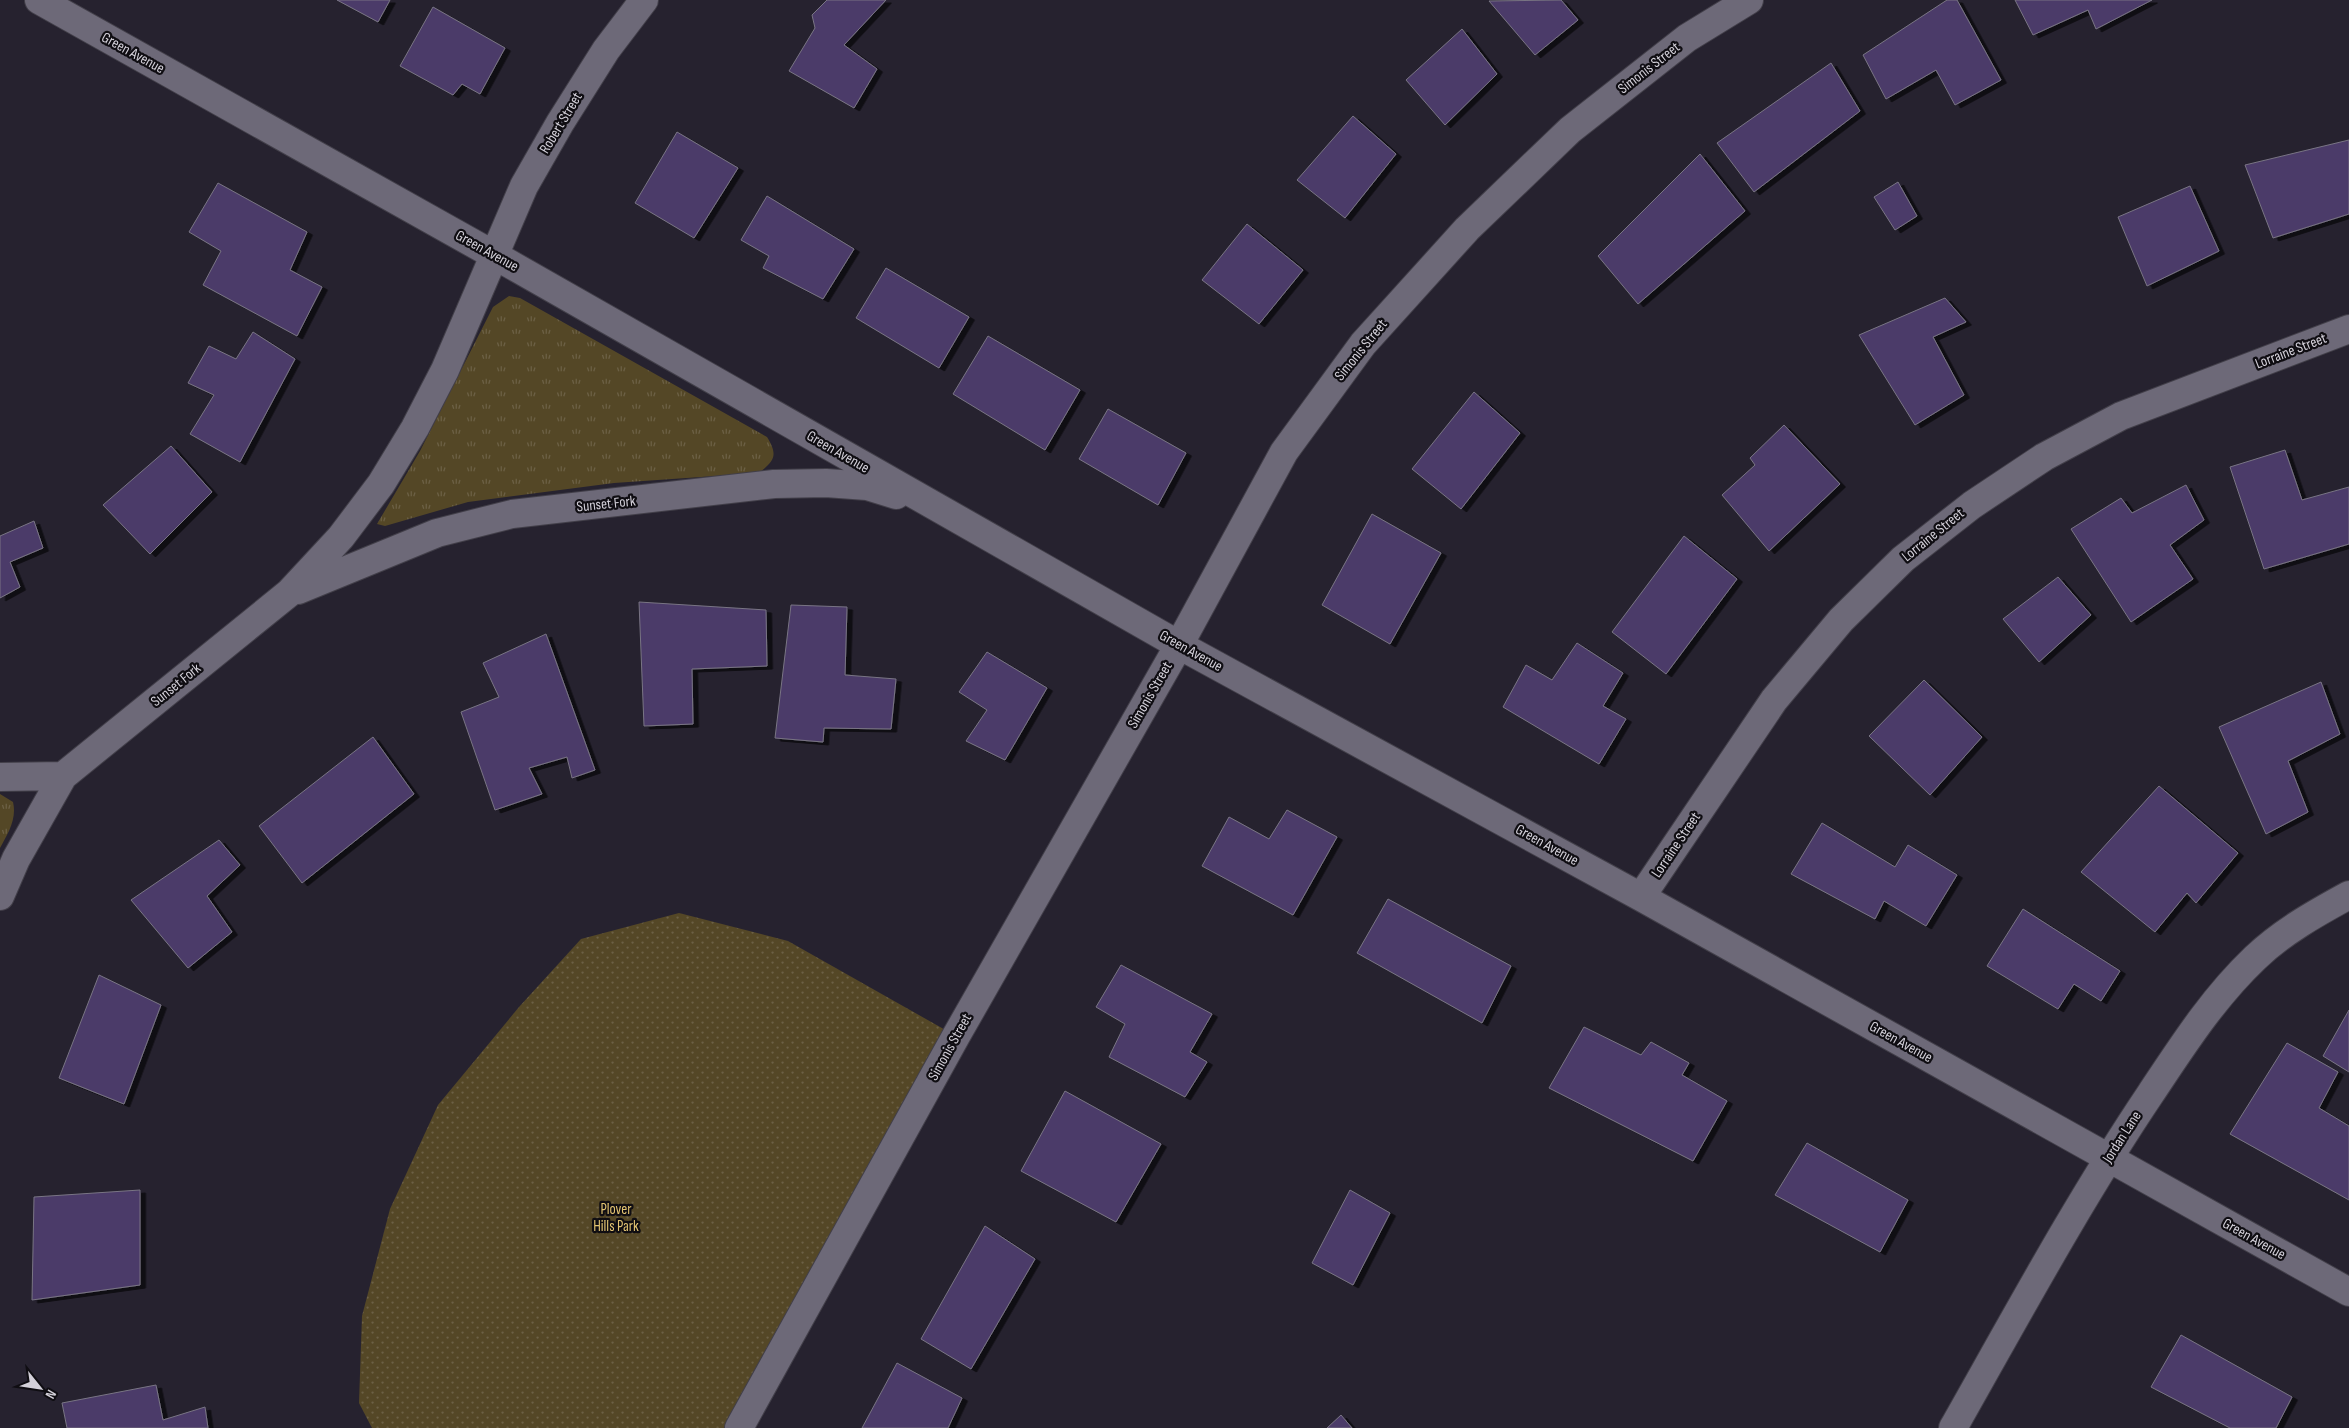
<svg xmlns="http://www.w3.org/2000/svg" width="2349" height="1428" viewBox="0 0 2349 1428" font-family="'Sofia Sans Condensed',sans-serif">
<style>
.grass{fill:url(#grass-tufts)}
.park{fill:url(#park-dots)}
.building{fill:#4c3b69;stroke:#797584;filter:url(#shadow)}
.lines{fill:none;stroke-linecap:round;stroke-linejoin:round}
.minor-casing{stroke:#423f49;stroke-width:30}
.minor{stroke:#6d6978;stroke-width:28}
.labels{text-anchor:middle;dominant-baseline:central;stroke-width:4.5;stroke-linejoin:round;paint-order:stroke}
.street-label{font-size:15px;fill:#d3d0d9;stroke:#0f0d12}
.park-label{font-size:15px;fill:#e3c472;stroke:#0f0d12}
</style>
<defs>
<pattern id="grass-tufts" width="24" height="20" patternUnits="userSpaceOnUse" patternTransform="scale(1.25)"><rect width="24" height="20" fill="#544726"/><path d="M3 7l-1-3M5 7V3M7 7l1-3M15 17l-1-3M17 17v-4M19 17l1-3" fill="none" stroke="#6c6045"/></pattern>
<pattern id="park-dots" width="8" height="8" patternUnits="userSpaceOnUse" patternTransform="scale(1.25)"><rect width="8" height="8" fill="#544726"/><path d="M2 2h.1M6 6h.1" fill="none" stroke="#6c6045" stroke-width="1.8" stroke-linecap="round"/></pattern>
<filter id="shadow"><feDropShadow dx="5.5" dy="3" stdDeviation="0" flood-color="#0009"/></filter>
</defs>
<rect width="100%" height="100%" fill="#26222f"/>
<path class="grass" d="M 509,296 L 520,298 L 767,437 C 778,455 775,460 759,473 L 614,483 L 468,502 L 385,526 L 377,524 L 420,451 L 493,307 Z
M 0,794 L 13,802 C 17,819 8,833 0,848 Z"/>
<path class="park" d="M 679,913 L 788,941 L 956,1036 L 739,1428 L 372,1428 L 359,1403 L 362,1316 L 390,1209 L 438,1105 L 519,1007 L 581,939 Z"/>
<path class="building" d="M 337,0 L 390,0 L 378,22 Z
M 827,0 L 886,0 L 844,45 L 877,69 L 854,108 L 789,71 L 815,28 L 812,15 Z
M 1561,0 L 1578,20 L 1535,55 L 1489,1 Z
M 1947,0 L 1957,0 L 2001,80 L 1955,105 L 1936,70 L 1886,99 L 1863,55 Z
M 2015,0 L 2152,0 L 2096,29 L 2088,10 L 2033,35 Z
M 433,7 L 505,48 L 480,94 L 462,84 L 453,95 L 400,66 Z
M 1462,29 L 1497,74 L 1445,125 L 1406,80 Z
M 1831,63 L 1860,111 L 1754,192 L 1717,143 Z
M 1353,116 L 1396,154 L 1345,218 L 1297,180 Z
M 677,132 L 738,168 L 694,238 L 635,203 Z
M 2349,140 L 2349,214 L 2273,238 L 2245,165 Z
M 1700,154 L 1745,211 L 1638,304 L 1598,256 Z
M 1898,182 L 1917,216 L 1895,230 L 1874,197 Z
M 218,183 L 307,232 L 290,270 L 322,287 L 297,336 L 203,285 L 221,251 L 189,232 Z
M 2190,186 L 2219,251 L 2147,286 L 2118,217 Z
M 767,196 L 854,249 L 823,299 L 763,268 L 769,256 L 741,240 Z
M 1247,224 L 1303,270 L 1259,324 L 1202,280 Z
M 886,268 L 969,317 L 939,368 L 856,318 Z
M 1945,298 L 1966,322 L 1933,337 L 1964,395 L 1915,425 L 1859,335 Z
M 253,332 L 295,359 L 240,462 L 190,434 L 214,395 L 188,383 L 209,346 L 236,359 Z
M 988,336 L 1080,390 L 1045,450 L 953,394 Z
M 1474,392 L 1520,433 L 1461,509 L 1412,469 Z
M 1108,409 L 1186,453 L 1158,505 L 1079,459 Z
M 1784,425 L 1840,484 L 1769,551 L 1722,495 L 1755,465 L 1750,458 Z
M 171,446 L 212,492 L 150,554 L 103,505 Z
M 2285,450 L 2302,500 L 2349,487 L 2349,544 L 2264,569 L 2230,467 Z
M 2186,485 L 2204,520 L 2170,545 L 2193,579 L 2131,622 L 2071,529 L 2121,498 L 2132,513 Z
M 1372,514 L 1441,553 L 1390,644 L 1322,605 Z
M 34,521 L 43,548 L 10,562 L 20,587 L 0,598 L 0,536 Z
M 1684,536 L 1737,579 L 1666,674 L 1612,632 Z
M 2058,577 L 2091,615 L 2039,662 L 2003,619 Z
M 639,602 L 766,610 L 767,666 L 692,669 L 693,724 L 644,726 Z
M 791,605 L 847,607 L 845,675 L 896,679 L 891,729 L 824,728 L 823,742 L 775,738 Z
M 546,634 L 595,770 L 572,778 L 567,757 L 529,768 L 542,794 L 495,810 L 461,712 L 499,697 L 483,663 Z
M 1577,643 L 1623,673 L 1603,706 L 1626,719 L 1599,764 L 1503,707 L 1526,665 L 1552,680 Z
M 987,652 L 1047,688 L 1005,760 L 966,741 L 987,710 L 959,692 Z
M 1924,680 L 1982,737 L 1930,795 L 1869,736 Z
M 2321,682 L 2340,734 L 2288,761 L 2308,812 L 2266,834 L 2219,727 Z
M 373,737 L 414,794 L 302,883 L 259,826 Z
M 2159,786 L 2238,853 L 2196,903 L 2187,893 L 2155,932 L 2081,872 Z
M 1287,810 L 1337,837 L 1293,915 L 1202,866 L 1229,817 L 1269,839 Z
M 1822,823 L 1895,867 L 1908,845 L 1957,875 L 1926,926 L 1884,901 L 1875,919 L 1791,874 Z
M 219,840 L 240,865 L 207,896 L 232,932 L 188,968 L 131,900 Z
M 1388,899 L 1511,966 L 1482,1023 L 1357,953 Z
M 2023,909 L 2120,971 L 2101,1001 L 2074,984 L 2058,1009 L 1987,966 Z
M 1121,965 L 1212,1014 L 1190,1052 L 1207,1062 L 1185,1097 L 1109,1057 L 1125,1024 L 1096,1007 Z
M 99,975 L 161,1005 L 124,1104 L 59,1078 Z
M 2349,1010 L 2349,1072 L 2323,1056 Z
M 1584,1027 L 1641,1055 L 1651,1042 L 1689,1063 L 1682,1075 L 1727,1101 L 1693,1161 L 1549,1088 Z
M 2287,1043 L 2338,1072 L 2319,1108 L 2349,1126 L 2349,1200 L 2230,1134 Z
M 1065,1091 L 1161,1144 L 1116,1222 L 1021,1171 Z
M 1807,1143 L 1908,1200 L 1880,1252 L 1775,1195 Z
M 140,1190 L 140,1285 L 32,1300 L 34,1197 Z
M 1350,1190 L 1390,1213 L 1353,1285 L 1312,1263 Z
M 985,1226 L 1035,1259 L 971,1369 L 921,1339 Z
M 2181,1335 L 2292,1397 L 2276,1428 L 2230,1428 L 2151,1387 Z
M 897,1363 L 962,1398 L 948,1428 L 862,1428 Z
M 156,1385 L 163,1420 L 205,1407 L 208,1428 L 67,1428 L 62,1403 Z
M 1341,1415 L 1352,1428 L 1327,1428 Z"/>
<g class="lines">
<g class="minor-casing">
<path id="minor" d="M 39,0 L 494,255 L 1179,645 L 1641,897 L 2349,1292
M 298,590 L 437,533 L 512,514 L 774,484 L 826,483 L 867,486 L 896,495
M 0,777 L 63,776
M 0,896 L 16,859 L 63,776 L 289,593 L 341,537 L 381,484 L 415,428 L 445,370 L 524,186 L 560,123 L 606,50 L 644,0
M 1641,897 L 1774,700 L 1841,620 L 1903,559 L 1972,505 L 2044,457 L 2121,416 L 2349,329
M 739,1428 L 956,1036 L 1179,645 L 1284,452 L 1363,344 L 1467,229 L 1570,130 L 1687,38 L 1749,0
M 1953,1428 C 2017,1315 2079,1200 2151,1093 C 2183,1045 2213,998 2255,958 C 2282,932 2316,913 2349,895"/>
</g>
<use href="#minor" class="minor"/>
</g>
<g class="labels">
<g class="street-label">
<text transform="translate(133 53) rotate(29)">Green Avenue</text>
<text transform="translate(1649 68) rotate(-38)">Simonis Street</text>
<text transform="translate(561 123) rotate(-59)">Robert Street</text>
<text transform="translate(487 251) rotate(29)">Green Avenue</text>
<text transform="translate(1361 350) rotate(-51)">Simonis Street</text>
<text transform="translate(2291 351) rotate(-21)">Lorraine Street</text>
<text transform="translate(838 452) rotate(30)">Green Avenue</text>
<text transform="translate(606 504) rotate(-6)">Sunset Fork</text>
<text transform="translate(1933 535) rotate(-39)">Lorraine Street</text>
<text transform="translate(1191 651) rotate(29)">Green Avenue</text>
<text transform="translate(176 685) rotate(-39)">Sunset Fork</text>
<text transform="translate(1150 695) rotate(-60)">Simonis Street</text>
<text transform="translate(1547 845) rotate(29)">Green Avenue</text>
<text transform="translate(1676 845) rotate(-56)">Lorraine Street</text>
<text transform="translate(1901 1042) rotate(29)">Green Avenue</text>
<text transform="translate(950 1047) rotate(-61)">Simonis Street</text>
<text transform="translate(2122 1137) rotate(-57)">Jordan Lane</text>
<text transform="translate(2254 1239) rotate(29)">Green Avenue</text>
</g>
<g class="park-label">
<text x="616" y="1209">Plover<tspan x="616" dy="17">Hills Park</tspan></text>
</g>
</g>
<g transform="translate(40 1388) rotate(120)" stroke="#0f0d12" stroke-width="4" paint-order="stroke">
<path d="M0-4L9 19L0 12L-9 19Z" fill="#d3d0d9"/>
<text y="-8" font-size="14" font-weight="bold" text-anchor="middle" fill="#d3d0d9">N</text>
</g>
</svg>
